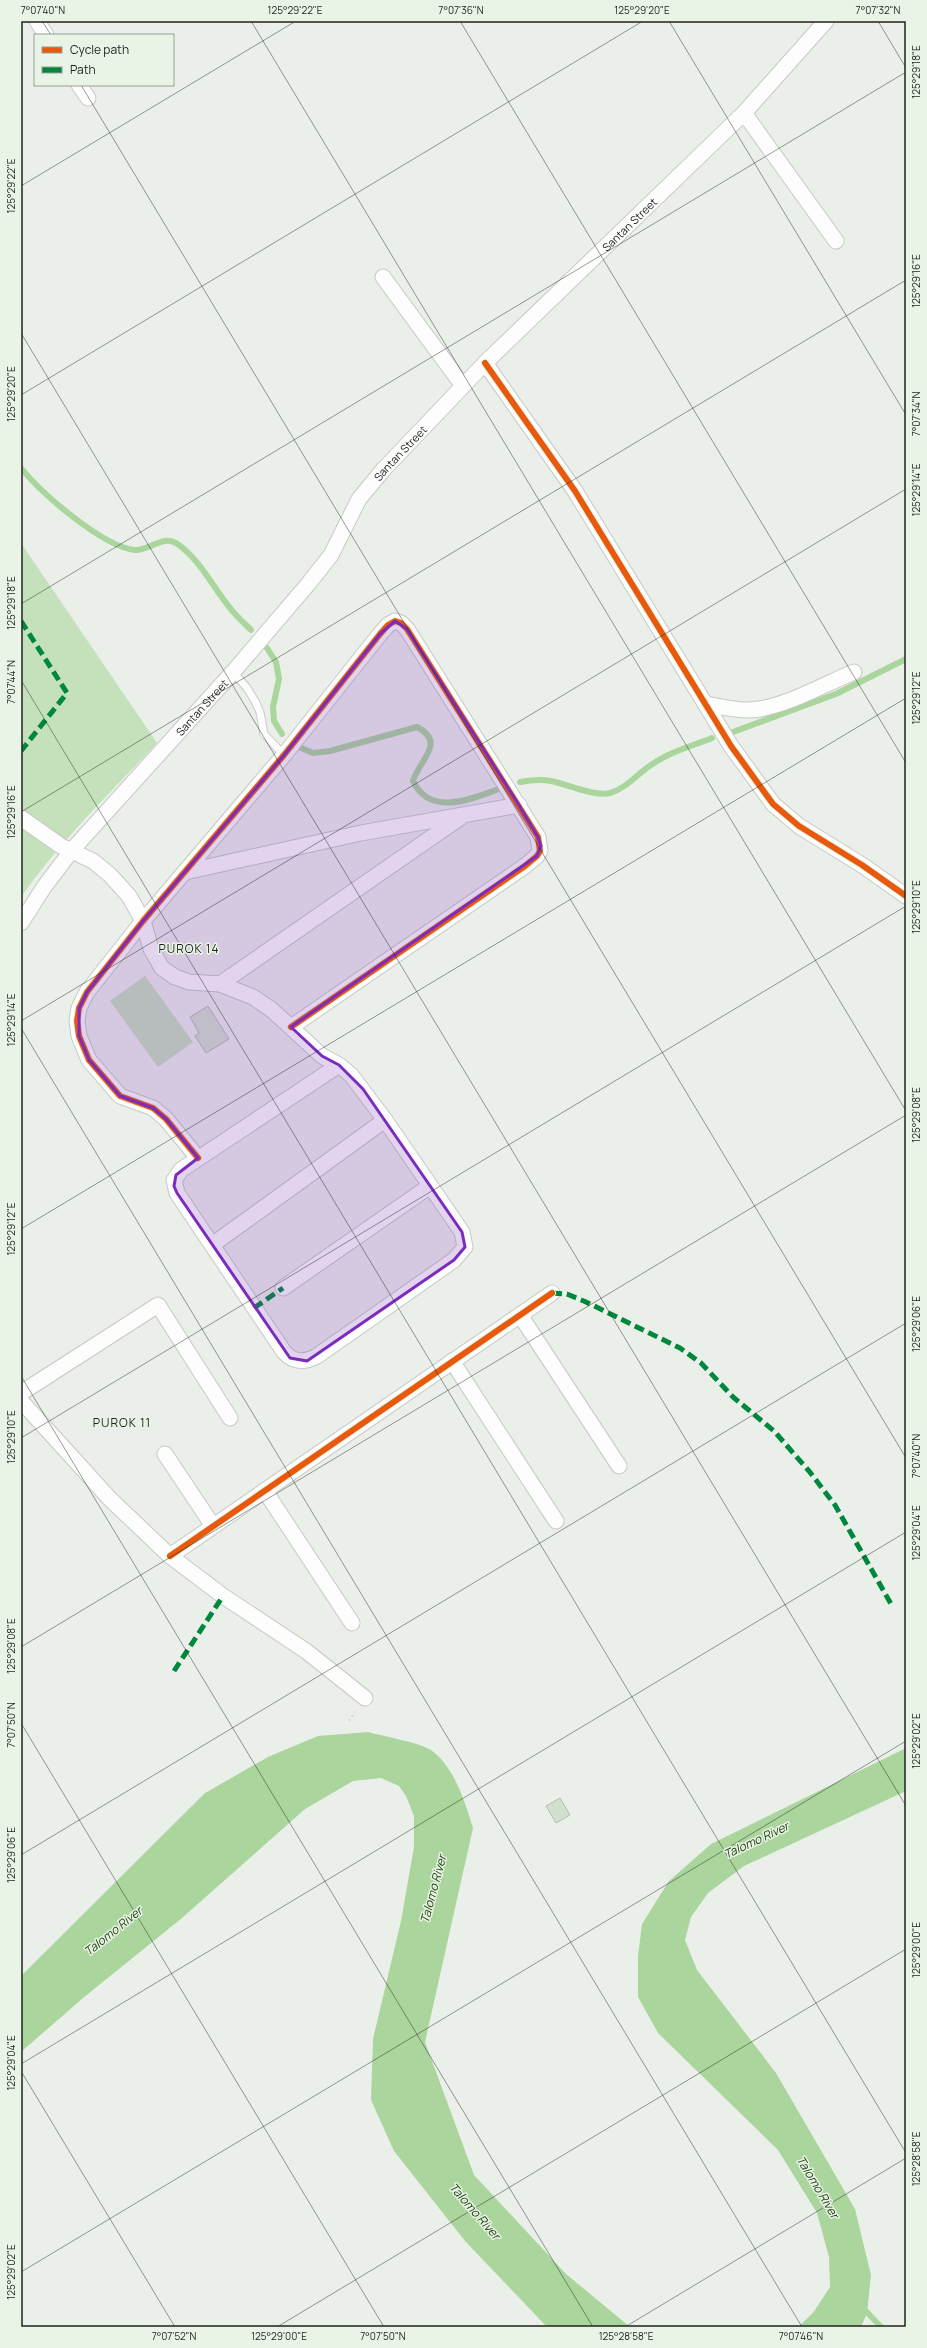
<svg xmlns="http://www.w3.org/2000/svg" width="927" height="2348" viewBox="0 0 927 2348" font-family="Manrope,sans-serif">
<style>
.green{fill:#c5e1bc}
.water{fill:#aad59c}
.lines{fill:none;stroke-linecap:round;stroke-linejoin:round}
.stream{stroke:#aad59c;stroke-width:6}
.building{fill:#d2e1ce;stroke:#b6bbb5}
.service-casing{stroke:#c5cac4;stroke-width:9}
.minor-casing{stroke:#c5cac4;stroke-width:17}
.path{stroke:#d9dbd8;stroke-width:2.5;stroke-dasharray:2 3;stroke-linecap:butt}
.service{stroke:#fcfdfc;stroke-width:7}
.minor{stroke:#fcfdfc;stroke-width:15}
.quiet{stroke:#00873e;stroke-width:5;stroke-dasharray:10 5;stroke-linecap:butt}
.cycleway-casing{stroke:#e9f3e6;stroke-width:8}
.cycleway{stroke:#e8590c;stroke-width:6}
.marked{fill:#7b2cbf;fill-opacity:0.2;stroke:#7b2cbf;stroke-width:3;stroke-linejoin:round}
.ticks{fill:none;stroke:#1f231e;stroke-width:1;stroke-opacity:0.45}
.labels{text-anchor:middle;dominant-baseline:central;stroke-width:3;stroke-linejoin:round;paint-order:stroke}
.street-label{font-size:11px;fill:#1f231e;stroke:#e9f3e6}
.neighbourhood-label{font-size:12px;letter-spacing:1px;fill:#1f231e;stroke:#e9f3e6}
.water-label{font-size:12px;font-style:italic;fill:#183e07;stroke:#e9f3e6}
.neatline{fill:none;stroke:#1f231e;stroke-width:1.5}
.ticks-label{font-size:10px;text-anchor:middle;fill:#1f231e}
</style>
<rect width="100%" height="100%" fill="#eaf0e9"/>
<path class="green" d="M 21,543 L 157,743 C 110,793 60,841 21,897 Z
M 145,976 L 193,1042 L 158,1067 L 110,1001 Z"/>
<path class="water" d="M 368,1732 C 382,1736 421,1743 431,1750 C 455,1768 464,1800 473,1828 L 425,2042 L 474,2175 L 566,2274 L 630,2327 L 547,2327 L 465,2241 L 394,2151 L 371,2100 L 373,2039 L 401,1921 L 414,1847 L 414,1816 L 406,1796 L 399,1786 L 381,1778 L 353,1781 L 305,1809 L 182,1918 L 83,1998 L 21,2052 L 21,1976 L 205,1793 L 268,1757 L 318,1736 Z
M 906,1748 L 906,1791 L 744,1866 L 708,1893 L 691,1917 L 685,1940 L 697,1970 L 776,2073 L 855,2209 L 871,2275 L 867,2313 L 861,2327 L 798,2327 L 813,2313 L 830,2287 L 829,2257 L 817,2213 L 778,2150 L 658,2033 L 638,1997 L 638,1956 L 642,1924 L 669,1881 L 711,1844 Z"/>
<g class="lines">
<path class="stream" d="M 21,468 C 41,493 103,547 135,550 C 148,551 163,535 176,543 C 200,559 212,586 230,608 C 236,616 244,623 251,630
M 267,648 L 276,662 L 279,679 L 273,707 L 274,721 L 282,734
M 733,732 L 836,694 L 906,659
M 299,747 L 313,753 L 330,751 L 417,727 C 447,743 419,760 413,781 C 430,817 471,799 499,789
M 520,782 C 531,780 540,779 551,781 C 567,784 594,797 610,793 C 627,788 637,774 651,765 C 669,752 692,746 712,738
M 863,2308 L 881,2327"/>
</g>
<path class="building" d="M 208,1006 L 229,1039 L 206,1053 L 195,1036 L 199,1033 L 190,1017 Z
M 560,1798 L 570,1815 L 556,1823 L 546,1806 Z"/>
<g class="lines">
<g class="service-casing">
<path id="service" d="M 233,672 L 247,688 L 255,701 L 260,712 L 264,734 L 284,755"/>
</g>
<g class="minor-casing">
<g id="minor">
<path d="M 37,21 L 46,35"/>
<path d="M 79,85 L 88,98"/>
<path d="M 744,113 L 836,241"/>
<path d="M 383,277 L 463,386"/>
<path d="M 485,363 L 575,491 L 731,746 L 773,804 L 799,826 L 862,865 L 906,896"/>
<path d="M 705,704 C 723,707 742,712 760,709 C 792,703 825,684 854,672"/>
<path d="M 21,818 L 61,846 L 93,861 L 110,875 L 129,896 L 143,921 L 151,949 L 162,968 L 175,977 L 189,982 L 220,984 L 253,997 L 272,1010 L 322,1056 L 339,1065 L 351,1075 L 385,1120 L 462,1232 L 465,1247 L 454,1260 L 317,1356 C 304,1363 294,1363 284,1352 L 177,1193 L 174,1180 L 181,1170 L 339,1065"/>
<path d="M 185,872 L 361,833 L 519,805"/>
<path id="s1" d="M 21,923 L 44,887 L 72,850 L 233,672 L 309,583 L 331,555 L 359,499 L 383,470 L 485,363 L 744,113 L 826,21"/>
<path d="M 220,984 L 461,817"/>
<path d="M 198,1158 L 166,1119 L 153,1108 L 120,1096 L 89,1060 L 79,1036 L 77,1021 L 79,1008 L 87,992 L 143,921 L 284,755 L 380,634 L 388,625 L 395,621 L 401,623 L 407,629 L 538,837 L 540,851 L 537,856 L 525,866 L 291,1027"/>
<path d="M 212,1245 L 385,1120"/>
<path d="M 283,1288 L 430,1186"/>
<path d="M 520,1315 L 619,1466"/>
<path d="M 452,1361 L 556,1521"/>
<path d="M 21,1393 L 158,1305 L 230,1418"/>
<path d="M 21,1401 L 110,1499 L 170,1556 L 223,1596 L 306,1651 L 365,1698"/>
<path d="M 165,1454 L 213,1526"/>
<path d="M 265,1491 L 352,1623"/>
<path d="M 170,1556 L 552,1293"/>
</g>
</g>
<path class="path" d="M 349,1721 L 355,1712"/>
<use href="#service" class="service"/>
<use href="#minor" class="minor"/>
<path class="quiet" d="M 21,621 L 67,693 L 21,751
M 552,1293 L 567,1294 L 586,1302 L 680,1348 L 701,1363 L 733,1397 L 774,1431 L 809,1471 L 835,1505 L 891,1604
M 254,1308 L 283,1288
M 174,1671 L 223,1596"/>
<g class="cycleway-casing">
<path id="cycleway" d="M 485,363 L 575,491 L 731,746 L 773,804 L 799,826 L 862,865 L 906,896
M 198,1158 L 166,1119 L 153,1108 L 120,1096 L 89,1060 L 79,1036 L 77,1021 L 79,1008 L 87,992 L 143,921 L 284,755 L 380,634 L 388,625 L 395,621 L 401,623 L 407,629 L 538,837 L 540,851 L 537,856 L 525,866 L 291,1027
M 170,1556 L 552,1293"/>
</g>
<use href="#cycleway" class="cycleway"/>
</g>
<path class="marked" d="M 395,621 L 407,629 L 519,805 L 538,837 L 541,846 L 537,856 L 291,1027 L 322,1056 L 339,1065 L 363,1089 L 462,1232 L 465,1247 L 454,1260 L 307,1361 L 290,1358 L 177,1193 L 174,1186 L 176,1175 L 198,1158 L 166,1119 L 153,1108 L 120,1096 L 89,1060 L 79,1036 L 79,1008 L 87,992 L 143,921 L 284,755 L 380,634 Z"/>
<path class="ticks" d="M 42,21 L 51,35M 251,21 L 906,1111M 460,21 L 906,763M 669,21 L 906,415M 878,21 L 906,68M 81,85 L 906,1458M 21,186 L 296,21M 21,333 L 906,1806M 21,395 L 643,21M 21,604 L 906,72M 21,680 L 906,2153M 21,812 L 906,280M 21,1021 L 906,489M 21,1028 L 802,2327M 21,1229 L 906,698M 21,1376 L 593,2327M 21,1438 L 906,906M 21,1647 L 906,1115M 21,1723 L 384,2327M 21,1855 L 906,1323M 21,2064 L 906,1532M 21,2071 L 175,2327M 21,2272 L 906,1741M 277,2327 L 906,1949M 625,2327 L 906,2158"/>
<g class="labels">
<g class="street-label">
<text stroke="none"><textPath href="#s1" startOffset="930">Santan Street</textPath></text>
<text stroke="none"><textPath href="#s1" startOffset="606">Santan Street</textPath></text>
<text stroke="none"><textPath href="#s1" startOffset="282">Santan Street</textPath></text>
</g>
<g class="neighbourhood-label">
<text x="189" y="948">PUROK 14</text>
<text x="122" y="1422">PUROK 11</text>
</g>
<g class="water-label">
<text transform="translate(756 1840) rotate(-25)">Talomo River</text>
<text transform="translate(433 1889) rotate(-75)">Talomo River</text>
<text transform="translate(113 1931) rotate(-39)">Talomo River</text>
<text transform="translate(818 2187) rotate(59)">Talomo River</text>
<text transform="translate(475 2211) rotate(49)">Talomo River</text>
</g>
</g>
<rect width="927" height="2348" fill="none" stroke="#e9f3e6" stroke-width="44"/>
<rect x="34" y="34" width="140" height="52" fill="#e9f3e6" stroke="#98a096"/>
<rect x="42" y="47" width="20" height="6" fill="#e8590c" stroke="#98a096"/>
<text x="70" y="54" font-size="12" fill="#1f231e">Cycle path</text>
<rect x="42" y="67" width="20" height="6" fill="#00873e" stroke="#98a096"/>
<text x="70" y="74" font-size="12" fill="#1f231e">Path</text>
<rect x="22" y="22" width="883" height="2304" class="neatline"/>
<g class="ticks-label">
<text x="43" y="14">7°07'40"N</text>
<text x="295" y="14">125°29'22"E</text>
<text x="461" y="14">7°07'36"N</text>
<text x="642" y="14">125°29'20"E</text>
<text x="878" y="14">7°07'32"N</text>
<text transform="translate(916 72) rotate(-90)" y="4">125°29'18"E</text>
<text transform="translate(11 186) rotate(-90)" y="4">125°29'22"E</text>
<text transform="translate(916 281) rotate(-90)" y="4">125°29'16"E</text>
<text transform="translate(11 394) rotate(-90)" y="4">125°29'20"E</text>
<text transform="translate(916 414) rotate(-90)" y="4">7°07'34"N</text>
<text transform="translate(916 490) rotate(-90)" y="4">125°29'14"E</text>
<text transform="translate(11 603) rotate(-90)" y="4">125°29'18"E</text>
<text transform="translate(11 682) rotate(-90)" y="4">7°07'44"N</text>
<text transform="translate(916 698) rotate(-90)" y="4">125°29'12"E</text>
<text transform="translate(11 812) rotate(-90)" y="4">125°29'16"E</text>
<text transform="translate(916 907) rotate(-90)" y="4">125°29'10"E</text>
<text transform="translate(11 1020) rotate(-90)" y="4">125°29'14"E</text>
<text transform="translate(916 1115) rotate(-90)" y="4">125°29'08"E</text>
<text transform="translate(11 1229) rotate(-90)" y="4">125°29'12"E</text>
<text transform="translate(916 1324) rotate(-90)" y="4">125°29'06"E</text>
<text transform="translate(11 1437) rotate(-90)" y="4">125°29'10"E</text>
<text transform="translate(916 1456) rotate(-90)" y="4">7°07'40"N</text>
<text transform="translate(916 1533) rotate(-90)" y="4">125°29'04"E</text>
<text transform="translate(11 1646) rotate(-90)" y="4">125°29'08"E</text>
<text transform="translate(11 1725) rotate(-90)" y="4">7°07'50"N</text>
<text transform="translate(916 1741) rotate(-90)" y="4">125°29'02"E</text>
<text transform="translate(11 1855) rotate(-90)" y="4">125°29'06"E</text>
<text transform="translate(916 1950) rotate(-90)" y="4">125°29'00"E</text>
<text transform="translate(11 2063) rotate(-90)" y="4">125°29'04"E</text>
<text transform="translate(916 2159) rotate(-90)" y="4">125°28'58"E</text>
<text transform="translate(11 2272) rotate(-90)" y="4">125°29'02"E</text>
<text x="174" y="2340">7°07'52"N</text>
<text x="279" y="2340">125°29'00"E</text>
<text x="383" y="2340">7°07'50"N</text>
<text x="626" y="2340">125°28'58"E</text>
<text x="801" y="2340">7°07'46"N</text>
</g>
</svg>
